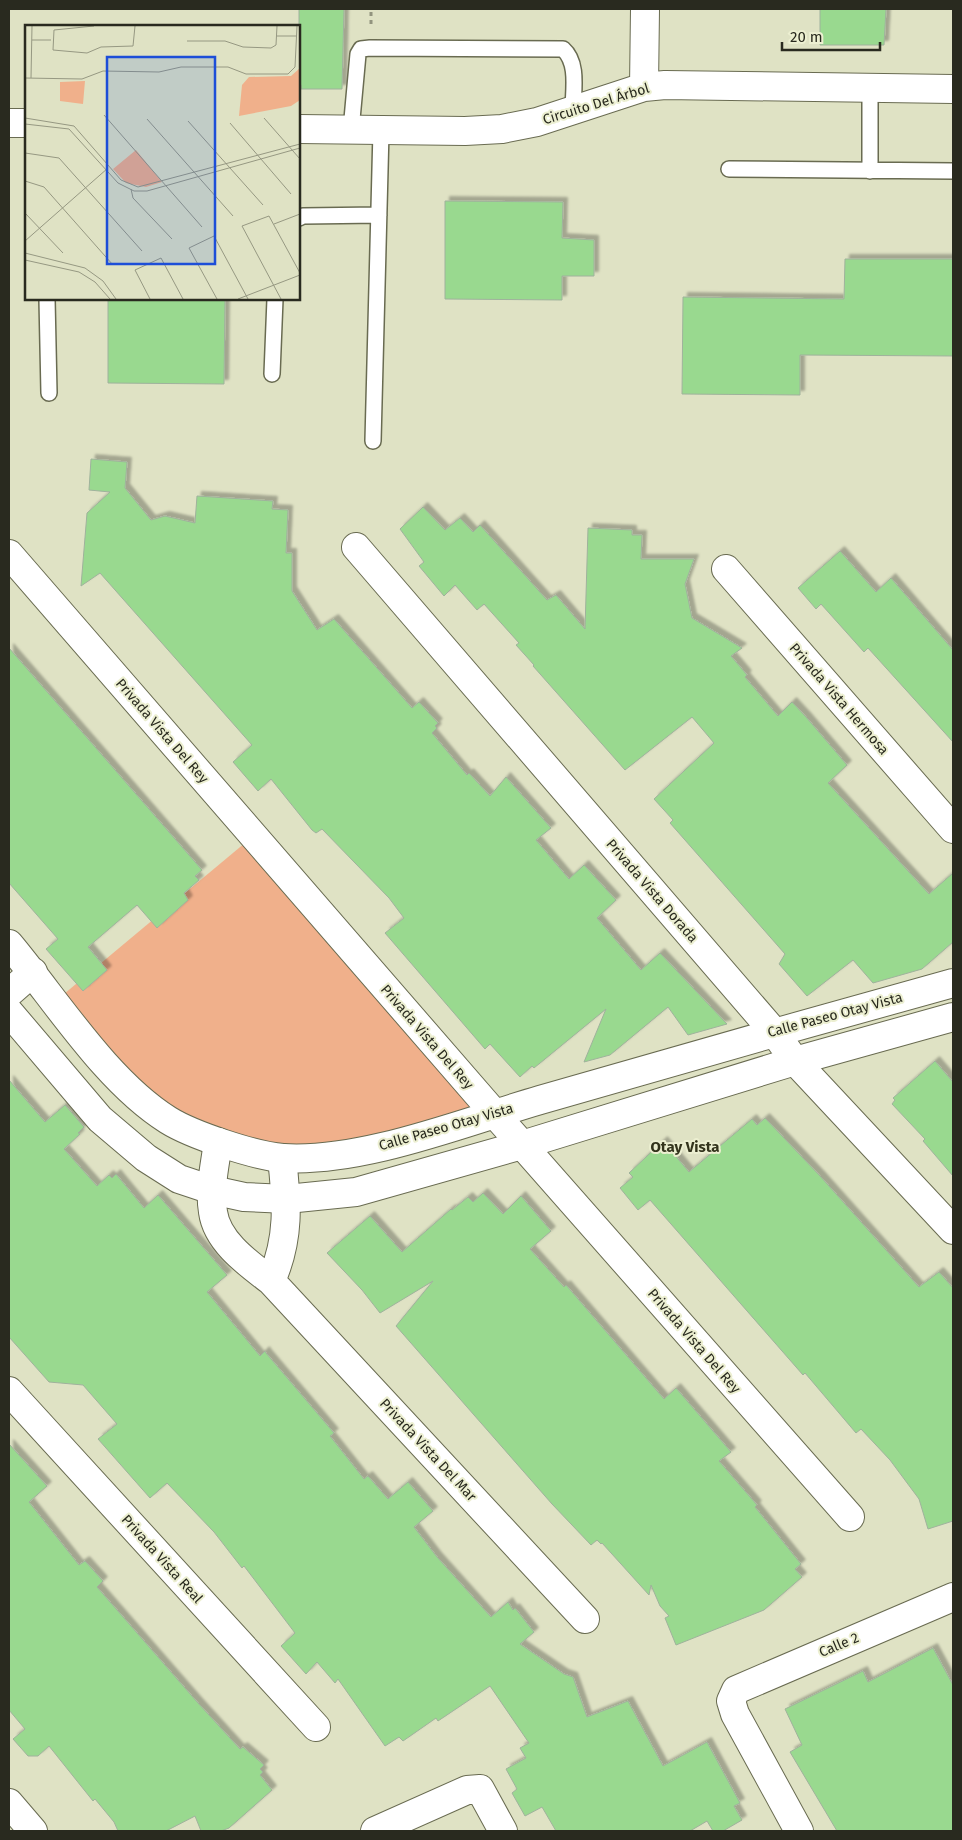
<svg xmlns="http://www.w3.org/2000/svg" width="962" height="1840" viewBox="0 0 962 1840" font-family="'Fira Sans',sans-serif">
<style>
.green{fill:#f0b08b}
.building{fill:#99d98f;stroke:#9fb29c;filter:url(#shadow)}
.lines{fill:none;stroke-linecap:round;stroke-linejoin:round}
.lane-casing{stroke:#696b51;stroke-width:18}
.street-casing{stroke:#696b51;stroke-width:30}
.secondary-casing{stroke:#696b51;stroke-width:30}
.path{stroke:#92947e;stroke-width:3;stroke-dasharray:4 4;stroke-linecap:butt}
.lane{stroke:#fff;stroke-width:15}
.street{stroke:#fff;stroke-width:28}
.secondary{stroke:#fff;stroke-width:28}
.labels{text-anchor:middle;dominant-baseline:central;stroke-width:4;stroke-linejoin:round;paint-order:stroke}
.street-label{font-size:14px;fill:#292a1f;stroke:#ecefd1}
.neighbourhood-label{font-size:15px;font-weight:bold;fill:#33341c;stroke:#ecefd1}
.inset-road{fill:none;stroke:#969882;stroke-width:1}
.view{fill:#1d4ed8;fill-opacity:0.15;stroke:#1d4ed8;stroke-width:2.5}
.inset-edge{fill:none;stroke:#292a1f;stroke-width:2.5}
</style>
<defs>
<filter id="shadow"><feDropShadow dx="4.5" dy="-4.5" stdDeviation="1" flood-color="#0004"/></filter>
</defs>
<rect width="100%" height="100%" fill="#dfe2c4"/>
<path class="green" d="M 258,832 L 494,1113 L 282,1158 L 169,1121 L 58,999 Z"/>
<path class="building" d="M 299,9 L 344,9 L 342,89 L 301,89 L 301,85 L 299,85 Z
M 820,9 L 886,9 L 884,45 L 820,45 Z
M 445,201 L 563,202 L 562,238 L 594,240 L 594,276 L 562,276 L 562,300 L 445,299 Z
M 845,259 L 953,259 L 953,356 L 800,355 L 800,395 L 682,394 L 683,297 L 844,299 Z
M 108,299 L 225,299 L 224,384 L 108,383 Z
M 91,459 L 127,462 L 125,488 L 151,520 L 165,516 L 195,523 L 197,496 L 273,501 L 272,509 L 288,510 L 286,553 L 292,553 L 292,591 L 317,630 L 334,619 L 412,708 L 419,702 L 438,723 L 435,726 L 437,728 L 432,733 L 467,775 L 469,773 L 490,796 L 506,777 L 551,828 L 536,840 L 569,879 L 584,865 L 616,900 L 597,918 L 641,970 L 660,953 L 727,1024 L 688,1035 L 668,1007 L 610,1055 L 584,1062 L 606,1009 L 534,1068 L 532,1066 L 520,1077 L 490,1044 L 485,1049 L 385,933 L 404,918 L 389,898 L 322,829 L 316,833 L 312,830 L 271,779 L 258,791 L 233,762 L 252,745 L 100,573 L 81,586 L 87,513 L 110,492 L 89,490 Z
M 423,507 L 445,530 L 460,518 L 473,532 L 480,525 L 547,600 L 556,595 L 585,629 L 588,528 L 632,530 L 632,535 L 642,535 L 641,559 L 694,559 L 685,584 L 692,618 L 742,648 L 731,656 L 747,675 L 745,677 L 778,716 L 792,702 L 806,717 L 847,765 L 828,783 L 929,894 L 953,873 L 953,942 L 922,969 L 873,983 L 853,960 L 807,996 L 779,964 L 785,954 L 670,823 L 673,820 L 654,799 L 714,743 L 692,717 L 625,770 L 533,666 L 534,665 L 516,645 L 519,643 L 484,604 L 477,610 L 455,585 L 444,596 L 419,566 L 424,562 L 400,529 Z
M 840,551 L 876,592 L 891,578 L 953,650 L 953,742 L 868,648 L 864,652 L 821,604 L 816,609 L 798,588 Z
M 9,648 L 202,870 L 195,876 L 199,880 L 184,893 L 188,900 L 157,928 L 137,905 L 88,947 L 107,970 L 83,991 L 46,949 L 58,939 L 9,883 Z
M 935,1061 L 953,1082 L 953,1176 L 923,1141 L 925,1139 L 892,1104 L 895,1100 L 893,1098 Z
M 9,1080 L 45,1122 L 65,1105 L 84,1127 L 78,1133 L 80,1134 L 64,1149 L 97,1186 L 109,1175 L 112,1178 L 116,1174 L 144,1208 L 158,1195 L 227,1275 L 207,1292 L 260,1356 L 265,1351 L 266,1353 L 334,1433 L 330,1436 L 364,1479 L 368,1476 L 388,1499 L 408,1482 L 433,1511 L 414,1527 L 437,1557 L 491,1617 L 508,1602 L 513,1610 L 515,1608 L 534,1632 L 520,1644 L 564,1674 L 573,1677 L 587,1717 L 628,1701 L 663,1766 L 707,1742 L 740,1803 L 734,1806 L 742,1820 L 723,1831 L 713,1831 L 707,1821 L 690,1831 L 556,1831 L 542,1807 L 525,1816 L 512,1793 L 517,1789 L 506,1769 L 526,1758 L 520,1748 L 529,1743 L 490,1686 L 438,1721 L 436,1718 L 403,1741 L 399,1737 L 385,1746 L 338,1679 L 335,1683 L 317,1662 L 306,1674 L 281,1646 L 295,1633 L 244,1566 L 242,1568 L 214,1532 L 167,1483 L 150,1498 L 98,1439 L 117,1424 L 83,1385 L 49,1382 L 9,1337 Z
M 765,1118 L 820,1176 L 919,1287 L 939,1272 L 953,1288 L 953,1521 L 928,1529 L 919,1499 L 890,1460 L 861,1429 L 856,1433 L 805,1373 L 803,1375 L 650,1200 L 638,1210 L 620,1188 L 633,1177 L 629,1173 L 663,1141 L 689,1172 L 752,1119 L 757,1125 Z
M 483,1193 L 503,1214 L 521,1196 L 551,1231 L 530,1249 L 564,1287 L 566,1285 L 664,1399 L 676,1388 L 731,1452 L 719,1461 L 757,1505 L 755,1507 L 801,1564 L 795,1569 L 802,1577 L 764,1610 L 676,1645 L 665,1618 L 669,1616 L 660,1606 L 651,1585 L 649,1595 L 602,1543 L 601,1544 L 597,1540 L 591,1545 L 552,1504 L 396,1326 L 433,1281 L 380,1313 L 362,1290 L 327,1253 L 370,1216 L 402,1252 L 451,1209 L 452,1210 L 468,1197 L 473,1202 Z
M 9,1444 L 47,1486 L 29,1502 L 79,1565 L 85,1561 L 103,1581 L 97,1587 L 198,1703 L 240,1749 L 243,1747 L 264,1765 L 260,1769 L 263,1772 L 260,1775 L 272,1790 L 229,1828 L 221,1831 L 201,1831 L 195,1816 L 166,1831 L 118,1831 L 114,1822 L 95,1799 L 93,1801 L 49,1746 L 38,1756 L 28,1756 L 13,1739 L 25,1729 L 9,1710 Z
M 933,1648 L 953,1685 L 953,1831 L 837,1831 L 790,1752 L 802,1745 L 785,1709 L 863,1671 L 868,1682 Z"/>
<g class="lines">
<g class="lane-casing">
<path id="lane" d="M 870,87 L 870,171
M 351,130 L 358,54 L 361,49 L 370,48 L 563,49 C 579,63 573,91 573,111
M 729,169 L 953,171
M 299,218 L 303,216 L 379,215
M 47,299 L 49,393
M 272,374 L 275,299
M 373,441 L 381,131"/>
</g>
<g class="street-casing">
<path id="street" d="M 644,87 L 645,9
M 9,123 L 26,123
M 299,129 L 465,131 L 502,129 L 537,122 L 644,87 L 665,85 L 953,89
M 356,547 L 774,1032 L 795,1061 L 953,1230
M 9,554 L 494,1113 L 850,1517
M 726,569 L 953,829
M 9,993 L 33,972
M 218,1142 C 215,1165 209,1189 213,1212 C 217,1242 249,1264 271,1281 L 585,1619
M 271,1281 C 290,1238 287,1203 282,1158
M 9,1391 L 316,1727
M 9,1803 L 33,1831
M 375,1831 L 467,1790 L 480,1789 L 503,1831
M 799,1831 L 735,1714 L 731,1701 L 736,1690 L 953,1597"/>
</g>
<g class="secondary-casing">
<path id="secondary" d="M 9,944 C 56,1000 106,1081 168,1120 C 192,1135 255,1156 283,1158 C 363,1163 464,1122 540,1100 C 678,1060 815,1021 953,983
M 9,1012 L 100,1119 L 146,1158 L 179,1179 L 212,1190 L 244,1197 L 287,1199 L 356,1192 L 522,1145 L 795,1061 L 953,1017"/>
</g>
<path class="path" d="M 371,24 L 371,9"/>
<use href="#lane" class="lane"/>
<use href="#street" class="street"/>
<use href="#secondary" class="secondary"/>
</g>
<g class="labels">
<g class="street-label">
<text transform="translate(596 104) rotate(-17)">Circuito Del Árbol</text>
<text transform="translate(839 699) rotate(49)">Privada Vista Hermosa</text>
<text transform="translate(162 731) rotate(49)">Privada Vista Del Rey</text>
<text transform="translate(652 891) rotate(49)">Privada Vista Dorada</text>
<text transform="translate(835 1015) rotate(-15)">Calle Paseo Otay Vista</text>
<text transform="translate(427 1037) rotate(49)">Privada Vista Del Rey</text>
<text transform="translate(446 1127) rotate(-16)">Calle Paseo Otay Vista</text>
<text transform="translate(694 1341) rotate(49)">Privada Vista Del Rey</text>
<text transform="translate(428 1450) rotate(47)">Privada Vista Del Mar</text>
<text transform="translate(162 1559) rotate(48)">Privada Vista Real</text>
<text transform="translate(839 1645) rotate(-23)">Calle 2</text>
</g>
<g class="neighbourhood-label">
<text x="685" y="1147">Otay Vista</text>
</g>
</g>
<g transform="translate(25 25)">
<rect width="275" height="275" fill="#dfe2c4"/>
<path d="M 275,43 L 275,75 L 266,81 L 214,91 L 217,60 L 224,52 L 266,51 ZM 60,56 L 58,79 L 35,76 L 35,57 ZM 111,125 L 137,157 L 121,162 L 101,158 L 88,144 Z" fill="#f0b08b"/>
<path class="inset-road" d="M 69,1 L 29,5 L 28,25 L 62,28 L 76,22 L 108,21 L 110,1M 252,11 L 272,11M 7,15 L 26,15M 162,16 L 200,16 L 218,22 L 246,23 L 251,20 L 252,1M 0,53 L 57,54 L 78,46 L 134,47 L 156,42 L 203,42 L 221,49 L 263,49 L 270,42 L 272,1M 6,53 L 7,1M 79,90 L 177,202M 0,93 L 49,101 L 96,155 L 113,162 L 275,119M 239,93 L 275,134M 122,94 L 208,191M 163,96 L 238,180M 205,98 L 266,169M 0,99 L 44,104 L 93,158 L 109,166 L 122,166 L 275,123M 0,128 L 34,133 L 117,226M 0,156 L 19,162 L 88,240M 106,164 L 108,173 L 147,214M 0,188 L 38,228M 249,199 L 275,189M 0,216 L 83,143M 0,228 L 60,243 L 78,256 L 91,274M 0,235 L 54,247 L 70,257 L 85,274M 125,274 L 110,245 L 136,233 L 158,274M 192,274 L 164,223 L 189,211 L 223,274M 213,274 L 275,250M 256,274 L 217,201 L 244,191 L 275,248"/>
<path class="view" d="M 82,32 L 190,32 L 190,239 L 82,239 Z"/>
<rect width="275" height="275" class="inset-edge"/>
</g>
<rect width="962" height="1840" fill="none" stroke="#292a1f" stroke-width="20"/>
<path d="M782 42v8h98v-8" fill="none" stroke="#292a1f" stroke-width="2.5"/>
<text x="790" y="42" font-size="15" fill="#292a1f" stroke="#ecefd1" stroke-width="4" paint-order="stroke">20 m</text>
</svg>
